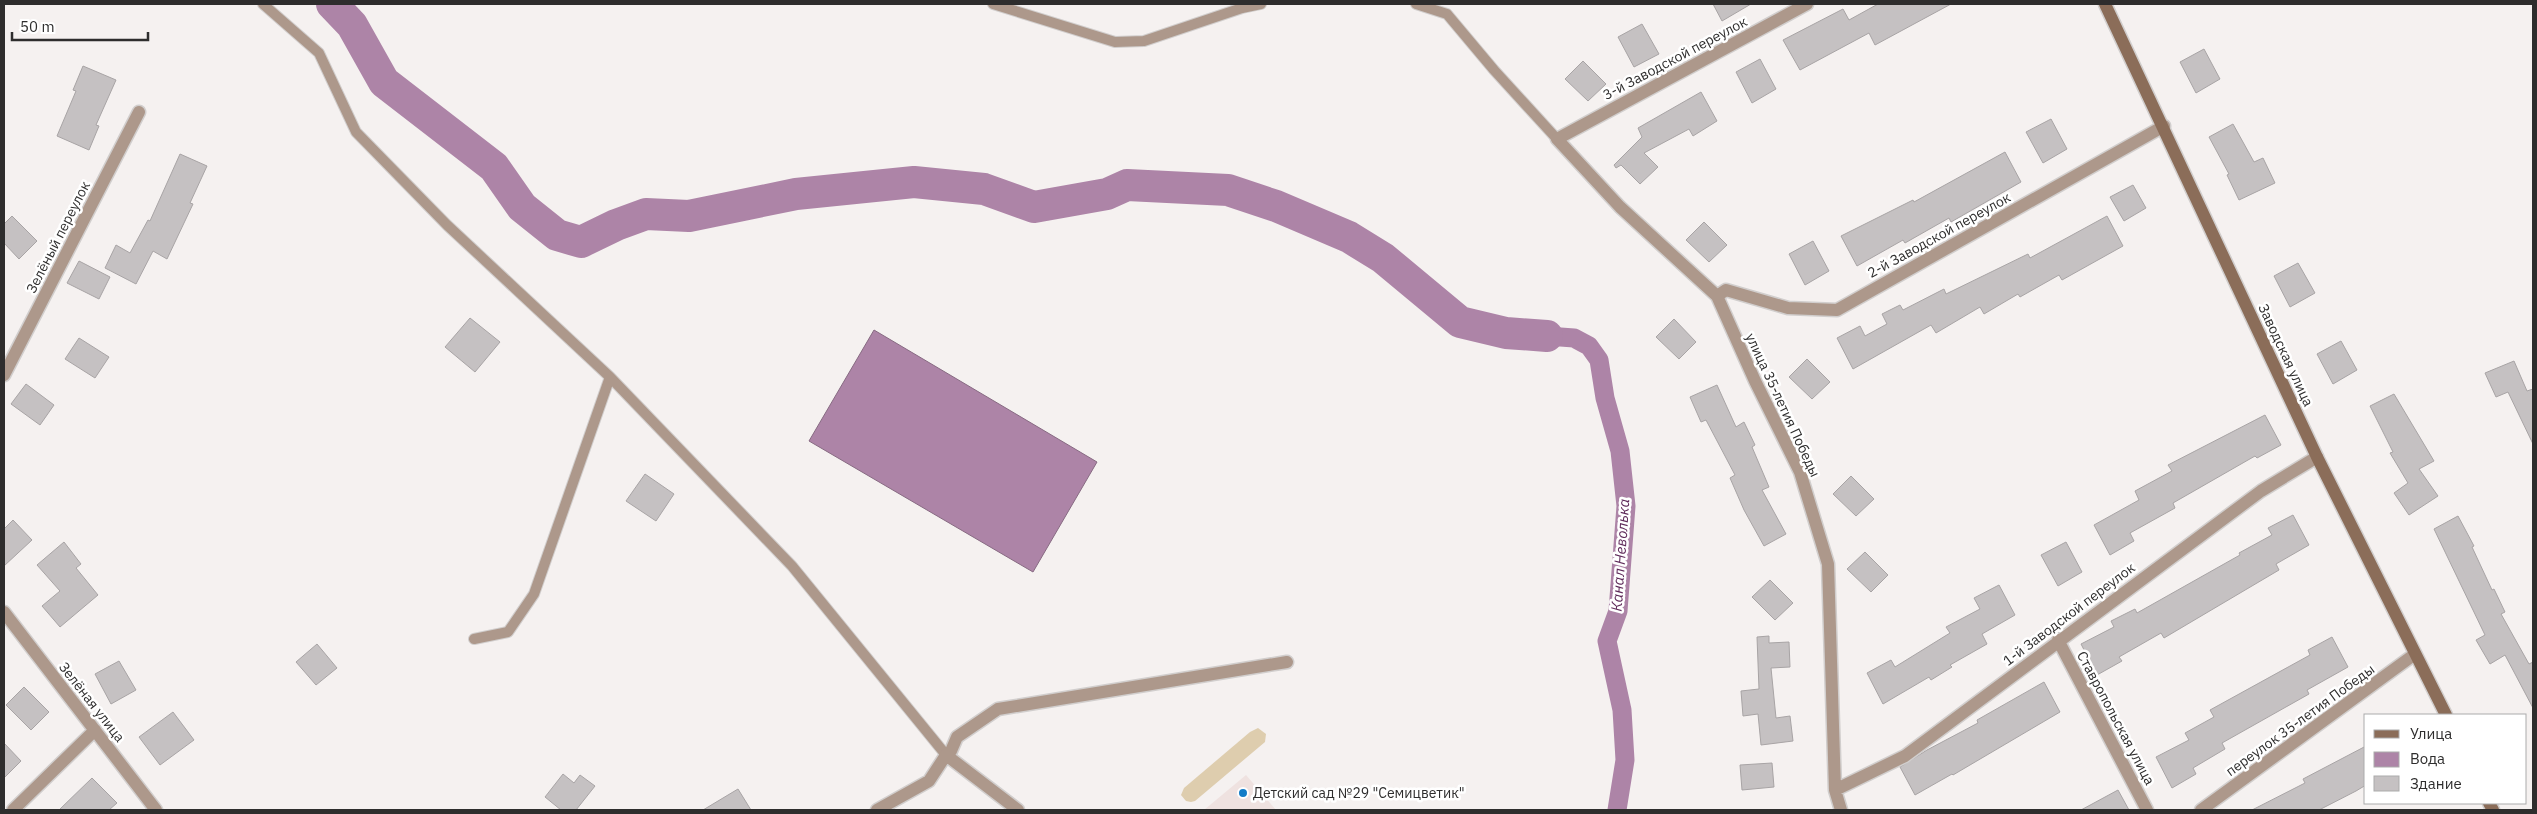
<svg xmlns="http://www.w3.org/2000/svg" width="2537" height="814" viewBox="0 0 2537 814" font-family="'IBM Plex Sans',sans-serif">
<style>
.built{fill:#efe2e0}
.green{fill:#decdae}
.water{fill:#ad84a7;stroke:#876a82}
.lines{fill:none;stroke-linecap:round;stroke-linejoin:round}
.canal{stroke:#ad84a7;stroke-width:19}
.river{stroke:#ad84a7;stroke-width:32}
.building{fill:#c5c1c2;stroke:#a8a4a5}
.service-casing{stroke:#d1cecd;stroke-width:12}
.minor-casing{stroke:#d1cecd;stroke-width:15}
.secondary-casing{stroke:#d1cecd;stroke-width:15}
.service{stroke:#ad988b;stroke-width:10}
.minor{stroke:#ad988b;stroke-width:12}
.secondary{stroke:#8b6d59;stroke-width:12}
.poi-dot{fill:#137cc7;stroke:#fff;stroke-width:2}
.labels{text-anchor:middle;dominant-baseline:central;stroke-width:5;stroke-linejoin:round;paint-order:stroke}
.street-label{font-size:14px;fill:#2e2d2d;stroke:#fff}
.poi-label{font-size:14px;fill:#2e2d2d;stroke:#fff;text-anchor:start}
.water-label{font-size:15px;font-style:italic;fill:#5f2b5a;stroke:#fff}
</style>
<rect width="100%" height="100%" fill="#f5f1f0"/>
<path class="built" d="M 1246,775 L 1276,810 L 1204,810 Z"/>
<path class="green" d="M 1258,728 L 1266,734 L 1265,742 L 1195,801 L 1191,802 L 1186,801 L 1181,795 L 1184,788 L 1250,732 Z"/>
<path class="water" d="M 874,330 L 1097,462 L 1033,572 L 809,441 Z"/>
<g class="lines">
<path class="canal" d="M 1547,336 L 1574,338 L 1589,346 L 1599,360 L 1605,398 L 1620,451 L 1626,506 L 1618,611 L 1607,641 L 1622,710 L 1625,760 L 1617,810"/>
<path class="river" d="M 332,4 L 352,25 L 384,82 L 494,167 L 522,207 L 557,235 L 581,242 L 616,225 L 646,214 L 689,216 L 796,194 L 914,182 L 984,189 L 1034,207 L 1107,194 L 1127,185 L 1228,190 L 1276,206 L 1349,237 L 1383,258 L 1460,322 L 1506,333 L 1547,336"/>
</g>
<path class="building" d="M 1713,4 L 1751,4 L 1722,21 Z
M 1878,4 L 1951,4 L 1875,45 L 1869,33 L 1800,70 L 1783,40 L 1843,9 L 1849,20 Z
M 1642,24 L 1659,54 L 1634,67 L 1618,37 Z
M 2204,49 L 2220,79 L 2196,93 L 2180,62 Z
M 1760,59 L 1776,89 L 1752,103 L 1736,72 Z
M 1583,61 L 1606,84 L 1588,101 L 1565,79 Z
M 83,66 L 116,80 L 96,125 L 99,126 L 89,150 L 57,136 L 76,91 L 73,90 Z
M 1701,92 L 1717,121 L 1693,136 L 1689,129 L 1644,153 L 1658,167 L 1640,184 L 1621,165 L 1616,168 L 1614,165 L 1642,137 L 1638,128 Z
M 2051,119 L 2067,149 L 2043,163 L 2026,132 Z
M 2233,124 L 2254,162 L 2263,158 L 2275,183 L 2239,200 L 2227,175 L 2229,174 L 2209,137 Z
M 2005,152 L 2021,182 L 1951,222 L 1949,218 L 1905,243 L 1903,240 L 1857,266 L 1841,236 L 1913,200 L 1914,202 Z
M 180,154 L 207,166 L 190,203 L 193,204 L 167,259 L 153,251 L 136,284 L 105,268 L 116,245 L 130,253 L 148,220 L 150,221 Z
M 2133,185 L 2146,208 L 2124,221 L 2110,197 Z
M 12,216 L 37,241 L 19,259 L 4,243 L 4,224 Z
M 2107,216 L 2123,246 L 2062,280 L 2059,275 L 2020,297 L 2018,294 L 1984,314 L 1980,307 L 1936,333 L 1931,325 L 1853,369 L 1837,338 L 1860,326 L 1865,336 L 1887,324 L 1882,314 L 1900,305 L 1903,310 L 1944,289 L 1946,294 L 2028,254 L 2030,258 Z
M 1704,222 L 1727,245 L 1709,262 L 1686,240 Z
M 1813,241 L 1829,271 L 1805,285 L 1789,254 Z
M 79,261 L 110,277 L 99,299 L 67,283 Z
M 2298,263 L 2315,293 L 2290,307 L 2274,276 Z
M 470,318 L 500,342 L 475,372 L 445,347 Z
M 1674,319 L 1696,342 L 1679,359 L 1656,337 Z
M 79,338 L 109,357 L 95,378 L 65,359 Z
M 2341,341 L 2357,370 L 2333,384 L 2317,354 Z
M 1807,359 L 1830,382 L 1812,399 L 1789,377 Z
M 2514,361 L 2527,391 L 2533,389 L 2533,444 L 2508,392 L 2496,397 L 2485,373 Z
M 26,384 L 54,405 L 40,425 L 11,404 Z
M 1717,385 L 1736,427 L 1744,422 L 1755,445 L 1752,447 L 1769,487 L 1762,490 L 1786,534 L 1764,546 L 1744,510 L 1730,478 L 1735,475 L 1706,420 L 1701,422 L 1690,397 Z
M 2394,394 L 2434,461 L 2419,469 L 2438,496 L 2409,515 L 2394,493 L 2408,483 L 2390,453 L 2393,452 L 2370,406 Z
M 2265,415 L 2281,445 L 2257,458 L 2255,456 L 2173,503 L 2175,508 L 2130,533 L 2134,541 L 2110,555 L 2094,525 L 2139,500 L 2135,491 L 2172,471 L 2168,465 Z
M 645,474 L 674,494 L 656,521 L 626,501 Z
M 1851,476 L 1874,499 L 1856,516 L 1833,494 Z
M 2293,515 L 2309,545 L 2276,564 L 2279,570 L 2164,638 L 2161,633 L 2119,657 L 2122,661 L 2097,675 L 2081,644 L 2114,627 L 2111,621 L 2135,609 L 2137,613 L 2240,555 L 2239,553 L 2272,535 L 2268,528 Z
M 2458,516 L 2474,546 L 2472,547 L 2492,590 L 2494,589 L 2505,612 L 2501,614 L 2529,664 L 2533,662 L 2533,708 L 2505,655 L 2490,664 L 2476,640 L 2485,635 L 2434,529 Z
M 13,520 L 32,540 L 4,566 L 4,529 Z
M 64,542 L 81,564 L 76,568 L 98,595 L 60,627 L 42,606 L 60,591 L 37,565 Z
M 2066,542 L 2082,572 L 2058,586 L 2041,555 Z
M 1865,552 L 1888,575 L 1871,592 L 1847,569 Z
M 1770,580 L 1793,603 L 1775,620 L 1752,597 Z
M 1999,585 L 2015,615 L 1982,634 L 1987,644 L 1950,665 L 1952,667 L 1931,680 L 1929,677 L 1883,704 L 1867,673 L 1891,660 L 1895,667 L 1950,633 L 1946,627 L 1980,609 L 1974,598 Z
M 1769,636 L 1769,643 L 1789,642 L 1790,667 L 1771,668 L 1776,718 L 1790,716 L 1793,741 L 1761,745 L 1758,714 L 1743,716 L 1741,691 L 1759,689 L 1757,637 Z
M 2332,637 L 2348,667 L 2307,690 L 2309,694 L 2222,743 L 2225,749 L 2193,768 L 2196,774 L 2172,788 L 2156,757 L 2189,740 L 2185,733 L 2214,717 L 2210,710 L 2310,655 L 2308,650 Z
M 317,644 L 337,668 L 316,685 L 296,662 Z
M 119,661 L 136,690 L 111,704 L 95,674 Z
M 2044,682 L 2060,712 L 1953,775 L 1952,774 L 1915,795 L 1900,767 L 1927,750 L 1978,723 L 1977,720 Z
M 24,687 L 49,712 L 31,730 L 6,705 Z
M 173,712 L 194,740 L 160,765 L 139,737 Z
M 4,743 L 21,761 L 4,778 Z
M 2366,746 L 2366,785 L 2356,791 L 2319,810 L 2252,810 L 2305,783 L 2303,779 Z
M 1772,763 L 1774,787 L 1742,790 L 1740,765 Z
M 563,774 L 574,783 L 580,775 L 595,786 L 576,810 L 561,810 L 545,797 Z
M 92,778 L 117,803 L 109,810 L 59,810 Z
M 738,789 L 751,810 L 703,810 Z
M 2118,790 L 2129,810 L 2081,810 Z"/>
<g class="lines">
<g class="service-casing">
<path id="service" d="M 263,4 L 319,53 L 356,132 L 447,225 L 610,377 L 792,566 L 946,755
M 993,4 L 1115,42 L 1144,41 L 1242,8 L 1261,4
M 1416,4 L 1447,14 L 1494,70 L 1557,139
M 474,639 L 508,632 L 534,594 L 610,377"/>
</g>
<g class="minor-casing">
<path id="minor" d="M 1807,4 L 1557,139 L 1620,207 L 1717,296 L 1755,381 L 1800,472 L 1828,564 L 1835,790 L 1841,810
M 1717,296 L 1726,290 L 1788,308 L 1837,310 L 2164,126
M 4,375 L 139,112
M 4,612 L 156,810
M 2058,640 L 2147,810
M 946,755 L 1018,810
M 1835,790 L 1905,756 L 2261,491 L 2317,457
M 13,810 L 95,730
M 877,810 L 929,781 L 946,755 L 951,751 L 957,737 L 998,709 L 1287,662
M 2201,810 L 2415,654"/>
</g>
<g class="secondary-casing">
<path id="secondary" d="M 2105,4 L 2317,457 L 2446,715
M 2489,803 L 2493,810"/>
</g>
<use href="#service" class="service"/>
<use href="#minor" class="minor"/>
<use href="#secondary" class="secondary"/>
</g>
<circle class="poi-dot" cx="1243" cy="793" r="5"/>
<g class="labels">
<g class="street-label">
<text transform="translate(1675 58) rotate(-28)">3-й Заводской переулок</text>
<text transform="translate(1939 235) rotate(-29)">2-й Заводской переулок</text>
<text transform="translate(58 237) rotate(-63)">Зелёный переулок</text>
<text transform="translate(2286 355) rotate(65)">Заводская улица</text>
<text transform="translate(1783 405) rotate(65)">улица 35-летия Победы</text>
<text transform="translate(2069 614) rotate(-37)">1-й Заводской переулок</text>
<text transform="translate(92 702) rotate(52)">Зелёная улица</text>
<text transform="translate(2116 718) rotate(62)">Ставропольская улица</text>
<text transform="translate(2300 720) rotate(-36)">переулок 35-летия Победы</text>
</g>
<g class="poi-label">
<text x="1253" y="793">Детский сад №29 "Семицветик"</text>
</g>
<g class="water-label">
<text transform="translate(1620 555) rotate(-86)">Канал Неволька</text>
</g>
</g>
<rect width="2537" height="814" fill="none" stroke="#2e2d2d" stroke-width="10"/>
<rect x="2364" y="714" width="162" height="90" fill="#ffffff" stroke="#ababab"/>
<rect x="2374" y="730" width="25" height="8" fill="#8b6d59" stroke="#ababab"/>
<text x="2410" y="739" font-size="15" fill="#2e2d2d">Улица</text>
<rect x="2374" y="752" width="25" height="15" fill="#ad84a7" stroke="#ababab"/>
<text x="2410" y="764" font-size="15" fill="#2e2d2d">Вода</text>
<rect x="2374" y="776" width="25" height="15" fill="#c5c1c2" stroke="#ababab"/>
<text x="2410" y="789" font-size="15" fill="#2e2d2d">Здание</text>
<path d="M12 32v8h136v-8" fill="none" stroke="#2e2d2d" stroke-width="2.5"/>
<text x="20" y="32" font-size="15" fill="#2e2d2d" stroke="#ffffff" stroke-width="4" paint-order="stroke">50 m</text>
</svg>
